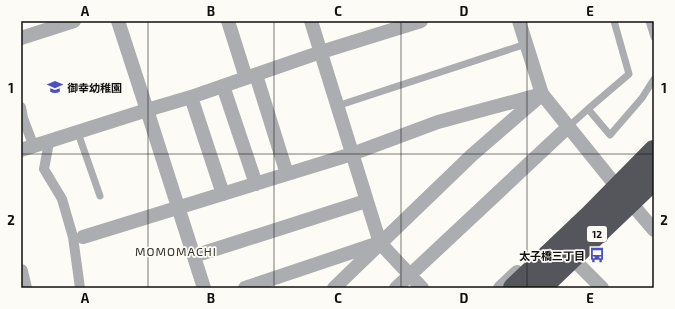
<svg xmlns="http://www.w3.org/2000/svg" width="675" height="309" viewBox="0 0 675 309" font-family="'Exo 2','Noto Sans JP',sans-serif">
<style>
.lines{fill:none;stroke-linecap:round;stroke-linejoin:round}
.service{stroke:#acadb0;stroke-width:7}
.pedestrian{stroke:#acadb0;stroke-width:10}
.minor{stroke:#acadb0;stroke-width:14}
.motorway-bridge{stroke:#55565c;stroke-width:22}
.grid{fill:none;stroke:#12110f;stroke-width:1;stroke-opacity:0.55}
.labels{text-anchor:middle;dominant-baseline:central;stroke-width:3.5;stroke-linejoin:round;paint-order:stroke}
.shield{fill:#fdfbf5;stroke:#585754;stroke-width:1}
.shield-label{font-size:10px;font-weight:bold;fill:#12110f}
.poi-label{font-size:11px;font-weight:bold;fill:#12110f;stroke:#fdfbf5;text-anchor:start}
.neighbourhood-label{font-size:12px;letter-spacing:1px;fill:#383732;stroke:#fdfbf5}
.neatline{fill:none;stroke:#12110f;stroke-width:1.5}
.grid-label{font-size:13px;text-anchor:middle;font-weight:bold;fill:#12110f}
</style>
<rect width="100%" height="100%" fill="#fdfbf5"/>
<g class="lines">
<path class="service" d="M 614,21 L 629,74 L 588,109 L 610,135 L 642,98 L 654,79
M 649,21 L 654,37
M 337,106 L 526,44
M 568,127 L 588,109
M 78,133 L 100,196"/>
<path class="pedestrian" d="M 21,107 L 23,118 L 34,147
M 49,142 L 44,169 L 62,199 L 73,237 L 80,288"/>
<path class="minor" d="M 228,21 L 246,78
M 311,21 L 380,243 L 422,288
M 519,21 L 542,94 L 613,182 L 654,230
M 21,38 L 74,21
M 256,75 L 287,174
M 223,86 L 256,184
M 191,97 L 223,194
M 21,150 L 147,110 L 118,21
M 83,237 L 352,154 L 438,122 L 542,94
M 194,256 L 366,201
M 577,263 L 602,288
M 21,271 L 25,288
M 204,288 L 147,110 L 191,97 L 321,52 L 421,21
M 245,288 L 376,244
M 334,288 L 472,155 L 539,97
M 396,288 L 568,127
M 500,288 L 517,272"/>
<path class="motorway-bridge" d="M 514,288 L 591,215 L 654,151
M 540,288 L 654,179"/>
</g>
<path class="grid" d="M 148,21 L 148,288M 274,21 L 274,288M 401,21 L 401,288M 527,21 L 527,288M 21,154 L 654,154"/>
<defs>
<g id="school-bare" transform="scale(1.2)"><path d="M0-5L7-2L0 1L-7-2ZM-4 1L0 2.5L4 1V4Q0 6-4 4Z" fill="#4a50c6" stroke="#fdfbf5" stroke-width="2.5" paint-order="stroke"/></g>
<g id="bus-bare" transform="scale(1.2)"><path d="M-5-6H5V4H4V6H2V4H-2V6H-4V4H-5ZM-3.5-4V0h7V-4ZM-3.5 1.2v1.5H-2V1.2ZM2 1.2v1.5H3.5V1.2Z" fill="#4a50c6" stroke="#fdfbf5" stroke-width="2.5" paint-order="stroke"/></g>
</defs>
<g fill-rule="evenodd">
<use href="#school-bare" x="55" y="87"/>
<use href="#bus-bare" x="597" y="255"/>
</g>
<g class="labels">
<rect class="shield" x="587" y="226" width="20" height="16" rx="3"/>
<g class="shield-label">
<text x="597" y="234">12</text>
</g>
<g class="poi-label">
<text x="67" y="87">御幸幼稚園</text>
<text x="585" y="255" text-anchor="end">太子橋三丁目</text>
</g>
<g class="neighbourhood-label">
<text x="176" y="251">MOMOMACHI</text>
</g>
</g>
<rect width="675" height="309" fill="none" stroke="#fdfbf5" stroke-width="44"/>
<rect x="22" y="22" width="631" height="265" class="neatline"/>
<g class="grid-label">
<text x="85" y="16">A</text>
<text x="211" y="16">B</text>
<text x="338" y="16">C</text>
<text x="464" y="16">D</text>
<text x="590" y="16">E</text>
<text x="11" y="93">1</text>
<text x="664" y="93">1</text>
<text x="11" y="225">2</text>
<text x="664" y="225">2</text>
<text x="85" y="303">A</text>
<text x="211" y="303">B</text>
<text x="338" y="303">C</text>
<text x="464" y="303">D</text>
<text x="590" y="303">E</text>
</g>
</svg>
